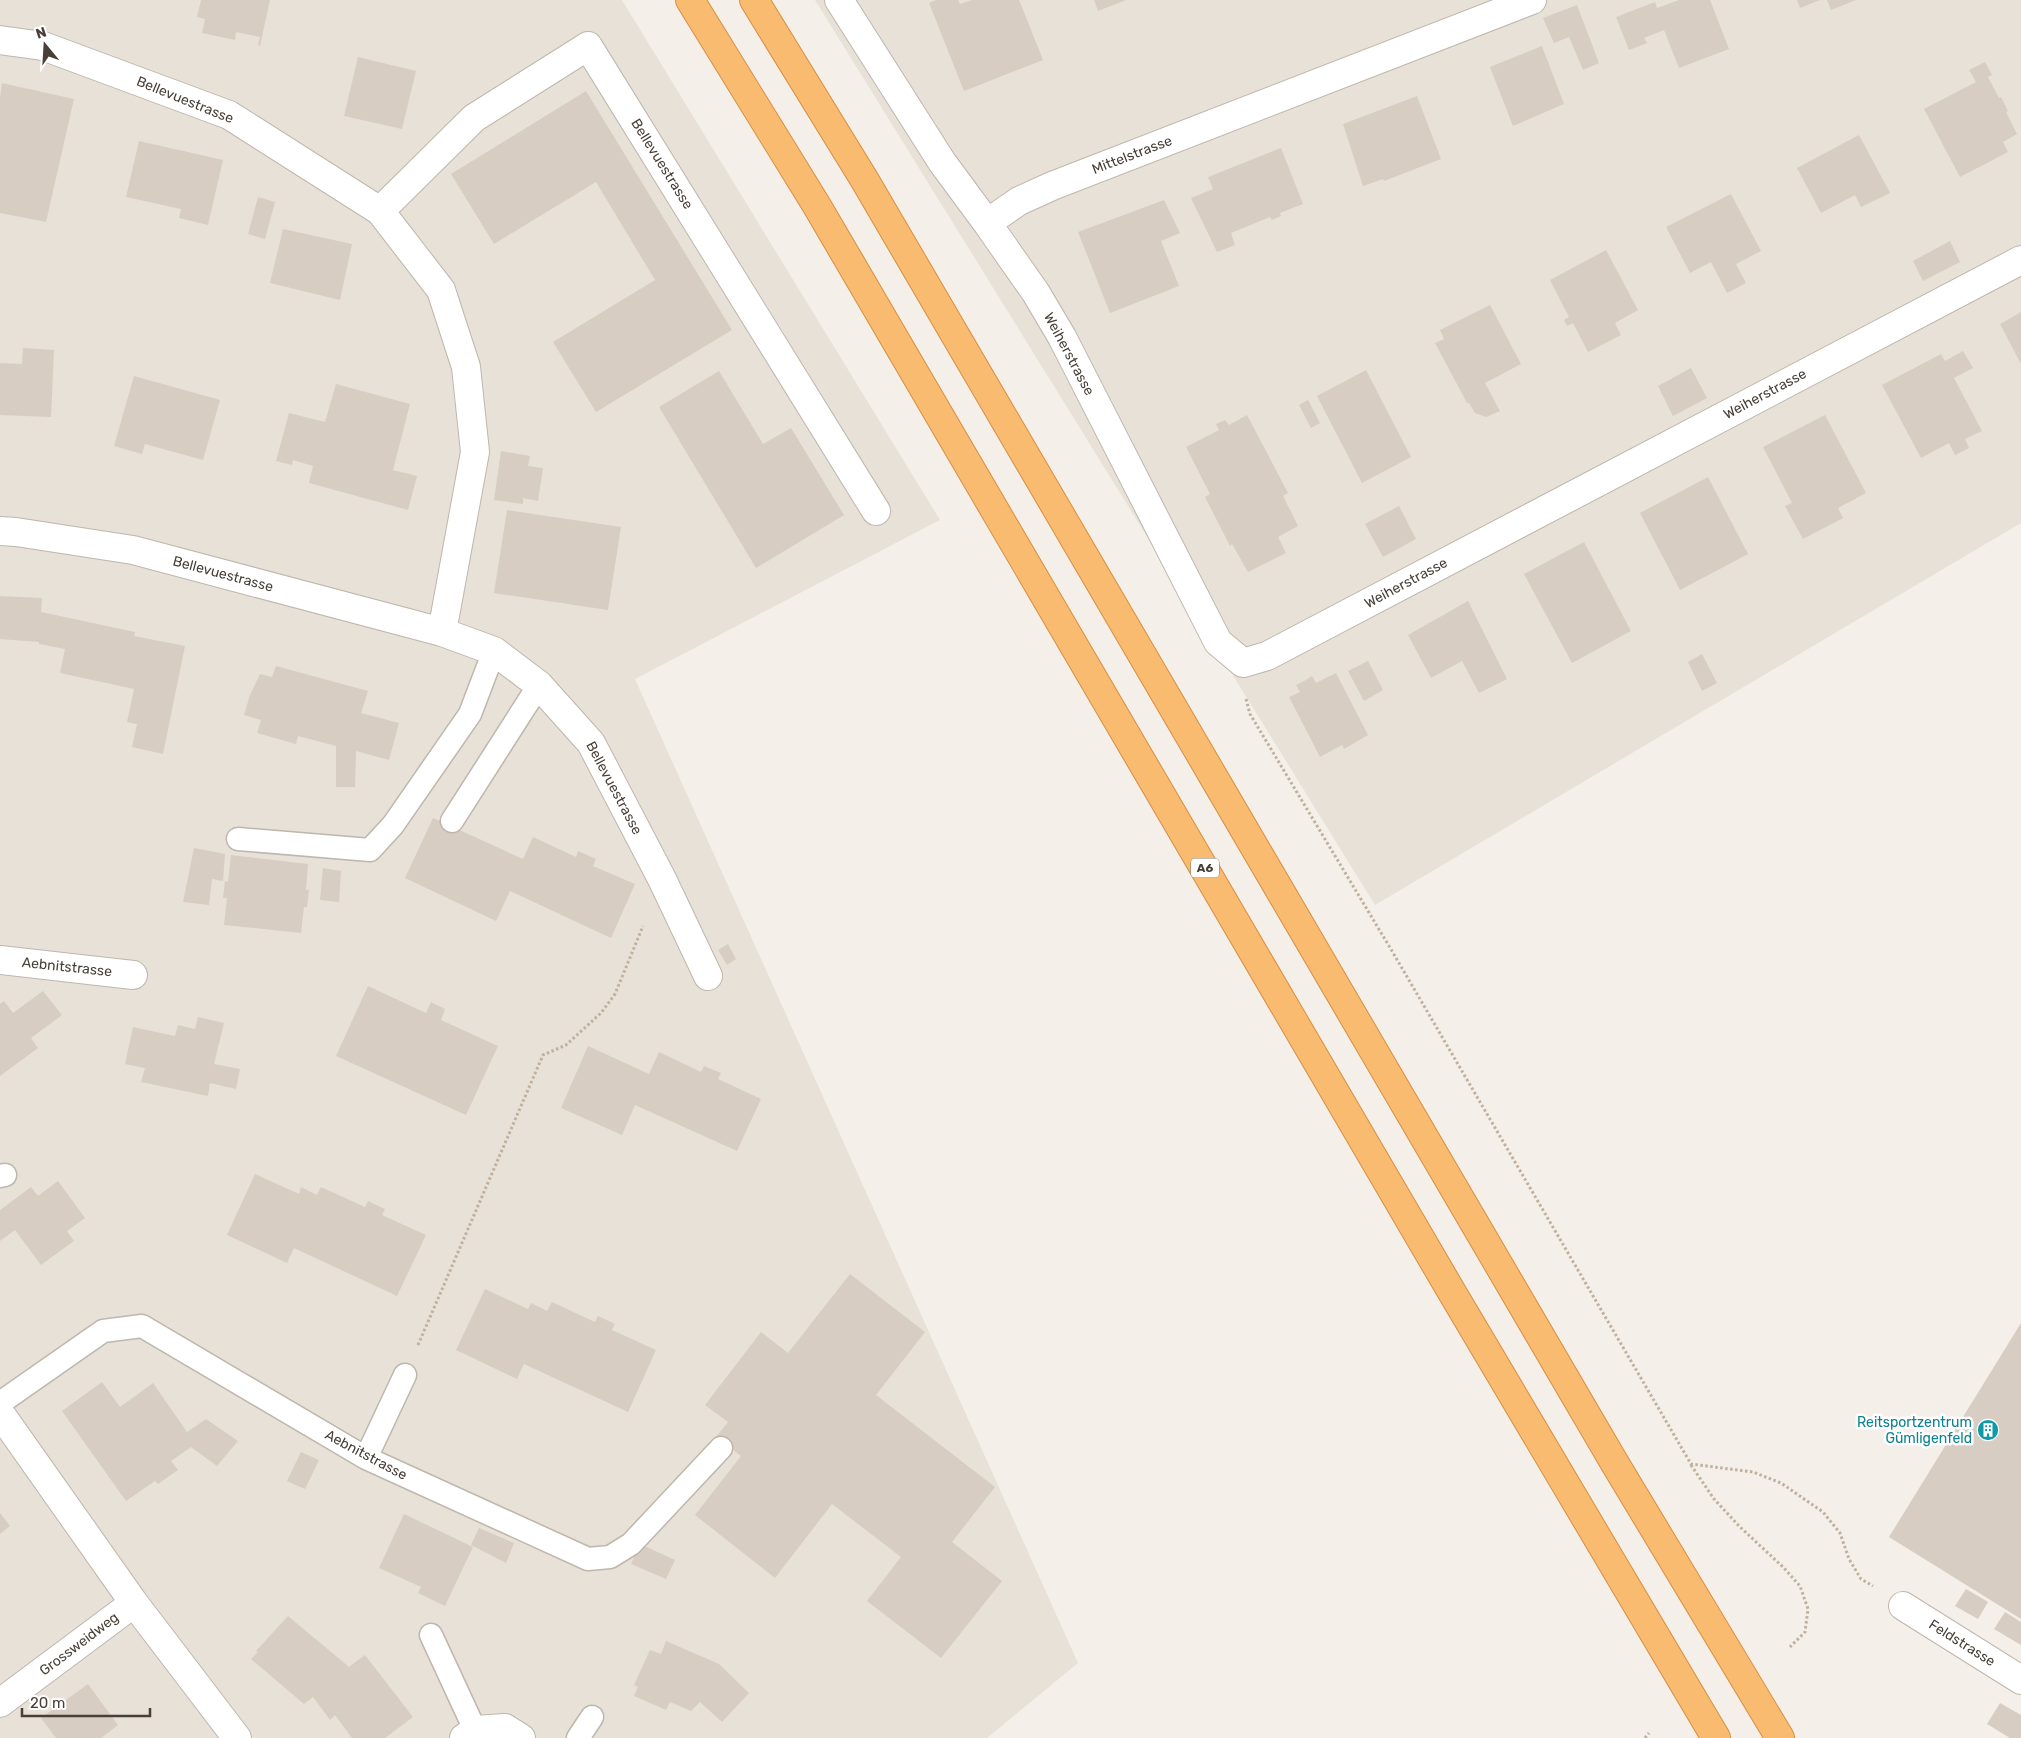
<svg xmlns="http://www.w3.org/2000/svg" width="2021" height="1738" viewBox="0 0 2021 1738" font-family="Rubik,sans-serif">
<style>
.residential{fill:#e7e1d7}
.building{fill:#d8cdc2}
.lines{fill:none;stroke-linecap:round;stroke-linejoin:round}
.lane-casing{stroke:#bfb6ac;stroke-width:25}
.street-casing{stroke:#bfb6ac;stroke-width:30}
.highway-casing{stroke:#d78e40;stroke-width:30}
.path{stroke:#c0b09e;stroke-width:3;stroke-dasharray:2.5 2.5;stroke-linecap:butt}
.lane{stroke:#fff;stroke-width:22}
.street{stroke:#fff;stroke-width:28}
.highway{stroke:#f8bb70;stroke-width:28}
.labels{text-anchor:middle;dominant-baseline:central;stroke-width:5;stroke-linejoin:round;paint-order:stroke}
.shield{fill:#fff;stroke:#7e7974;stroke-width:1}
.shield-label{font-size:12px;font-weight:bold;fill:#473f38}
.street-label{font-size:14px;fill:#473f38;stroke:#fff}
.culture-label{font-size:14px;fill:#0d838f;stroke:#fff;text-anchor:end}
</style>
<rect width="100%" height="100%" fill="#f4efe9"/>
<path class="residential" d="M 0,0 L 622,0 L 940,520 L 635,679 L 1078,1663 L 987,1738 L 0,1738 Z
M 815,0 L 2021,0 L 2021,523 L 1375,905 Z"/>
<path class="building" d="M 201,0 L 270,0 L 260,46 L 258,45 L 260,37 L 236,32 L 235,40 L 202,33 L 205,19 L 197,17 Z
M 936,0 L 958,0 L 960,4 L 972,0 L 1019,0 L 1043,60 L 964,91 L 929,3 Z
M 1094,0 L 1126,0 L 1098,11 Z
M 1679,0 L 1710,0 L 1729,49 L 1679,68 L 1664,30 L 1644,38 L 1647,43 L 1629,50 L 1616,17 L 1655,2 L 1657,8 Z
M 1797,0 L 1820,0 L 1800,8 Z
M 1827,0 L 1856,0 L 1831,10 Z
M 1577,5 L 1599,63 L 1583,70 L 1569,37 L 1554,43 L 1543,18 Z
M 1542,46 L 1564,104 L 1513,126 L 1490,67 Z
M 358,57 L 416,71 L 402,129 L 344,116 Z
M 1985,62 L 1992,75 L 1988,77 L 1999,98 L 2001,97 L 2008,111 L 2006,112 L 2017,134 L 2003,142 L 2008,152 L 1960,177 L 1924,109 L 1976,82 L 1969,70 Z
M 2,83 L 74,99 L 46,222 L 0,213 L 0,98 Z
M 586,91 L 732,330 L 596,412 L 553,342 L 655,280 L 596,182 L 494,244 L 451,174 Z
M 1417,96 L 1441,159 L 1384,181 L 1383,179 L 1363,186 L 1343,124 Z
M 1859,135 L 1890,193 L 1861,207 L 1855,195 L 1821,213 L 1797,168 Z
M 139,141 L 223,160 L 208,225 L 179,218 L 181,209 L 126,197 Z
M 1281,148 L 1303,204 L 1280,213 L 1281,216 L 1272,220 L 1270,217 L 1231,233 L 1235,245 L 1217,252 L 1191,198 L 1213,189 L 1208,177 Z
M 1731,194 L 1761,251 L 1736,264 L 1746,283 L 1727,293 L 1711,262 L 1690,273 L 1666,227 Z
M 258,197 L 275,202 L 265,239 L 248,234 Z
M 1164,200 L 1180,233 L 1161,241 L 1179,286 L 1110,313 L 1078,232 Z
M 283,229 L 352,244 L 340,300 L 270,283 Z
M 1950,241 L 1960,262 L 1923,281 L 1913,261 Z
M 1606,250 L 1638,310 L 1615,323 L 1621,335 L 1588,352 L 1573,323 L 1567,326 L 1564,320 L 1569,317 L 1550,280 Z
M 1490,305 L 1521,364 L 1485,383 L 1500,411 L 1486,417 L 1475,413 L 1469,403 L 1467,403 L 1435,343 L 1444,339 L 1440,330 Z
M 2021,312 L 2021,364 L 2000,324 Z
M 23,348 L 54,350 L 51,417 L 0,415 L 0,363 L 22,364 Z
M 1963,351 L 1973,368 L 1954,378 L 1982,431 L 1965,439 L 1969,448 L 1955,455 L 1949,443 L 1921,458 L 1882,385 L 1941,354 L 1945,361 Z
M 1691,368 L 1707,398 L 1673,416 L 1658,386 Z
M 1366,370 L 1411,457 L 1362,483 L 1317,396 Z
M 719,371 L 763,444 L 791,428 L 844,515 L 756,568 L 659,407 Z
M 134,376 L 220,400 L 203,460 L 145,444 L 142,454 L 114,446 Z
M 336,384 L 410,404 L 393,470 L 417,476 L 408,510 L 309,483 L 313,466 L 293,460 L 292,465 L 276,461 L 289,413 L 325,422 Z
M 1308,400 L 1320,423 L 1311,428 L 1299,405 Z
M 1247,415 L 1288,493 L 1283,496 L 1298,526 L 1278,537 L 1286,553 L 1248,572 L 1232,544 L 1230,546 L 1205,497 L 1210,494 L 1186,447 L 1219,430 L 1216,424 L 1225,420 L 1229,425 Z
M 1825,415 L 1866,493 L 1838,508 L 1843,518 L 1803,539 L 1785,506 L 1792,503 L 1763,447 Z
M 501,451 L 530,456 L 528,466 L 543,468 L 538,501 L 523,498 L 523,504 L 494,500 Z
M 1708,477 L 1748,554 L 1680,590 L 1640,513 Z
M 1399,506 L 1416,539 L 1383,557 L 1365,524 Z
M 507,510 L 621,527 L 608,610 L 494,593 Z
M 1584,542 L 1631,631 L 1572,663 L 1524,574 Z
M 0,596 L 42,598 L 41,612 L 135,632 L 134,636 L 185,646 L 163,754 L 132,747 L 137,724 L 127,722 L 134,689 L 60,673 L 65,649 L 39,644 L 39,642 L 0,639 Z
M 1468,601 L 1507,679 L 1479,693 L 1462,661 L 1431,678 L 1408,635 Z
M 1702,654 L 1717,683 L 1702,691 L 1688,662 Z
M 1368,661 L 1383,690 L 1364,701 L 1348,671 Z
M 276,666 L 368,691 L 361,713 L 399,723 L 389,760 L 356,751 L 355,787 L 336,787 L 336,746 L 298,736 L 296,744 L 257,733 L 261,720 L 244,715 L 250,695 L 260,674 L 272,677 Z
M 1336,673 L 1368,735 L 1344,749 L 1342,745 L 1320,757 L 1289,697 L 1300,692 L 1296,685 L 1304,681 L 1312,676 L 1316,683 Z
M 433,818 L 523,859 L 533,837 L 576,857 L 578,851 L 596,859 L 593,866 L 635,884 L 611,938 L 510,891 L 496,921 L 405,878 Z
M 194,848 L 225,854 L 223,881 L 212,879 L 209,905 L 183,902 Z
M 231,855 L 308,864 L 306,890 L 309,890 L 307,907 L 304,907 L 301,933 L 224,925 L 227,898 L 223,898 L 225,881 L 228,882 Z
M 323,868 L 341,871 L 339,902 L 320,900 Z
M 728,944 L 736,959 L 727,965 L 718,950 Z
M 368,986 L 426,1013 L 431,1002 L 445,1009 L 441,1020 L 498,1046 L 466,1115 L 336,1056 Z
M 43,991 L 62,1015 L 31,1038 L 38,1048 L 0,1076 L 0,1004 L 4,1001 L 13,1013 Z
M 198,1017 L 224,1023 L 214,1064 L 240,1069 L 236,1089 L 210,1083 L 208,1096 L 141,1082 L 145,1068 L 125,1064 L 133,1027 L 175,1036 L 178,1025 L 195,1029 Z
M 588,1046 L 649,1074 L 659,1052 L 701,1072 L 704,1066 L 721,1073 L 718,1079 L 761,1099 L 737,1151 L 635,1105 L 622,1135 L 561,1108 Z
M 255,1174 L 299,1194 L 301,1187 L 317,1195 L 321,1187 L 365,1207 L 368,1201 L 385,1209 L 382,1215 L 426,1235 L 397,1296 L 294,1248 L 287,1263 L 227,1235 Z
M 58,1181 L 85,1218 L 67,1231 L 74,1241 L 41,1265 L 15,1230 L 0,1241 L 0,1210 L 31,1187 L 38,1196 Z
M 850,1274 L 925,1332 L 876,1395 L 995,1487 L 952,1542 L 1002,1581 L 941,1658 L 867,1601 L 901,1557 L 832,1504 L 775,1578 L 695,1515 L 741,1456 L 716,1437 L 728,1422 L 705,1405 L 761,1332 L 788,1353 Z
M 485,1289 L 528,1309 L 531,1303 L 547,1311 L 552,1302 L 595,1322 L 598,1316 L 615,1324 L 612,1330 L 656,1350 L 628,1412 L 524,1364 L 517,1379 L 456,1350 Z
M 2021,1323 L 2021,1619 L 1889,1537 Z
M 102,1382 L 120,1407 L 153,1383 L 187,1432 L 206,1419 L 238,1441 L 217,1466 L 191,1447 L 171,1461 L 178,1470 L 158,1484 L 155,1481 L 126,1501 L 62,1411 Z
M 301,1452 L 319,1460 L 305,1489 L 287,1481 Z
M 0,1513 L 10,1526 L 0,1534 Z
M 404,1514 L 473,1547 L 445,1606 L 418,1593 L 421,1587 L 379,1568 Z
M 479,1528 L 514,1543 L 506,1563 L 471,1545 Z
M 640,1544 L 675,1560 L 666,1579 L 631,1564 Z
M 1966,1589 L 1988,1602 L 1978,1619 L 1955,1606 Z
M 2005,1612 L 2021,1622 L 2021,1645 L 1994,1629 Z
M 288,1616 L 349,1667 L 365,1655 L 413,1717 L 385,1738 L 352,1738 L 335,1715 L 330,1720 L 313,1697 L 304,1704 L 251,1659 L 258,1652 L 256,1651 Z
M 666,1641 L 719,1664 L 749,1693 L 722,1722 L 700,1702 L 691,1711 L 670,1702 L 666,1710 L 634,1696 L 638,1687 L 634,1685 L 650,1650 L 661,1654 Z
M 88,1684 L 118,1725 L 101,1738 L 56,1738 L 41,1718 Z
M 2000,1703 L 2021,1715 L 2021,1738 L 2010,1738 L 1987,1724 Z"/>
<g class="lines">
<g class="lane-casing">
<path id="lane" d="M 452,821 L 539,685
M 238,839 L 370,850 L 393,825 L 470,714 L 494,651
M 0,1176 L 5,1175
M 0,1403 L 103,1331 L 142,1326 L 366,1458 L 588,1559 L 610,1557 L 631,1544 L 721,1448
M 366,1458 L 405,1375
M 431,1635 L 475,1730
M 578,1738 L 592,1717"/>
</g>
<g class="street-casing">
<path id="street" d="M 839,0 L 942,162 L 987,223 L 1019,201 L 1052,186 L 1532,0
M 0,40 L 43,46 L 229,115 L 380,211 L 441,290 L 466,367 L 475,452 L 442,632
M 380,211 L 474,118 L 588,46 L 876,511
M 987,223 L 1036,293 L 1062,337 L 1218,642 L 1243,663 L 1267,656 L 2021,260
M 0,531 L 16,532 L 133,550 L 442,632 L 494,651 L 539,685 L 591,743 L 662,879 L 708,976
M 0,960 L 133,975
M 0,1413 L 134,1603 L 237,1738
M 1903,1606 L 2021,1680
M 0,1703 L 134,1603
M 464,1738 L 475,1730 L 505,1728 L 521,1738"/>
</g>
<g class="highway-casing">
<path id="highway" d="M 690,0 L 817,206 L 1450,1289 L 1716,1738
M 754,0 L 864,179 L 1614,1462 L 1780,1738"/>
</g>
<path class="path" d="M 1246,699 L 1250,714 L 1392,951 L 1691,1464 L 1753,1472 L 1781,1483 L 1823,1512 L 1840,1533 L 1849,1559 L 1861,1579 L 1873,1586
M 418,1345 L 543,1055 L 566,1045 L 601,1013 L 615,994 L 643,926
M 1691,1465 L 1714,1499 L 1740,1527 L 1783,1567 L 1800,1586 L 1808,1609 L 1805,1632 L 1790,1647
M 1645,1738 L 1649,1733"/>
<use href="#lane" class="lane"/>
<use href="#street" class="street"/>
<use href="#highway" class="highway"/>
</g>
<defs>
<g id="building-disc" transform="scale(1.125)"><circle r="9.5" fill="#0f9aa8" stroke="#fff"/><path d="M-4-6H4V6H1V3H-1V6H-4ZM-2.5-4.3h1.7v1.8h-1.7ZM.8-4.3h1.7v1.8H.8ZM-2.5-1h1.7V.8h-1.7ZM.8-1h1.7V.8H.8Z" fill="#fff"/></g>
</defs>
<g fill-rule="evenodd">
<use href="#building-disc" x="1988" y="1430"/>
</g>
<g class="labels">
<rect class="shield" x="1191" y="858.5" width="28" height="19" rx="4"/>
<g class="shield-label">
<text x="1205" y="868">A6</text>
</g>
<g class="street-label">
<text transform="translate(185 100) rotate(22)">Bellevuestrasse</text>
<text transform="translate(1132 155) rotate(-21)">Mittelstrasse</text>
<text transform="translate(662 164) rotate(58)">Bellevuestrasse</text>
<text transform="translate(1069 354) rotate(62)">Weiherstrasse</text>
<text transform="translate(1765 394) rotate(-28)">Weiherstrasse</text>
<text transform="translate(223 574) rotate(15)">Bellevuestrasse</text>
<text transform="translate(1406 583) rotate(-28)">Weiherstrasse</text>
<text transform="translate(614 788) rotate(62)">Bellevuestrasse</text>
<text transform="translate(67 967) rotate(6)">Aebnitstrasse</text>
<text transform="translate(366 1455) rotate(28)">Aebnitstrasse</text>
<text transform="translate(1962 1643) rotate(32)">Feldstrasse</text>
<text transform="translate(79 1644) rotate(-37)">Grossweidweg</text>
</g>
<g class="culture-label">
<text x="1972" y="1422">Reitsportzentrum<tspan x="1972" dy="16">Gümligenfeld</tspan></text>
</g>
</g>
<g transform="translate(45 45) rotate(342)" stroke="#ffffff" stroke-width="4" paint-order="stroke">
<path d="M0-4L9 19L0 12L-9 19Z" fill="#473f38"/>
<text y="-8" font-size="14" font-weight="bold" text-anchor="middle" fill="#473f38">N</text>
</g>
<path d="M22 1708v8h128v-8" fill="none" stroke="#473f38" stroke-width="2.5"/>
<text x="30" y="1708" font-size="15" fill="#473f38" stroke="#ffffff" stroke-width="4" paint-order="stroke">20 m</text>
</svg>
